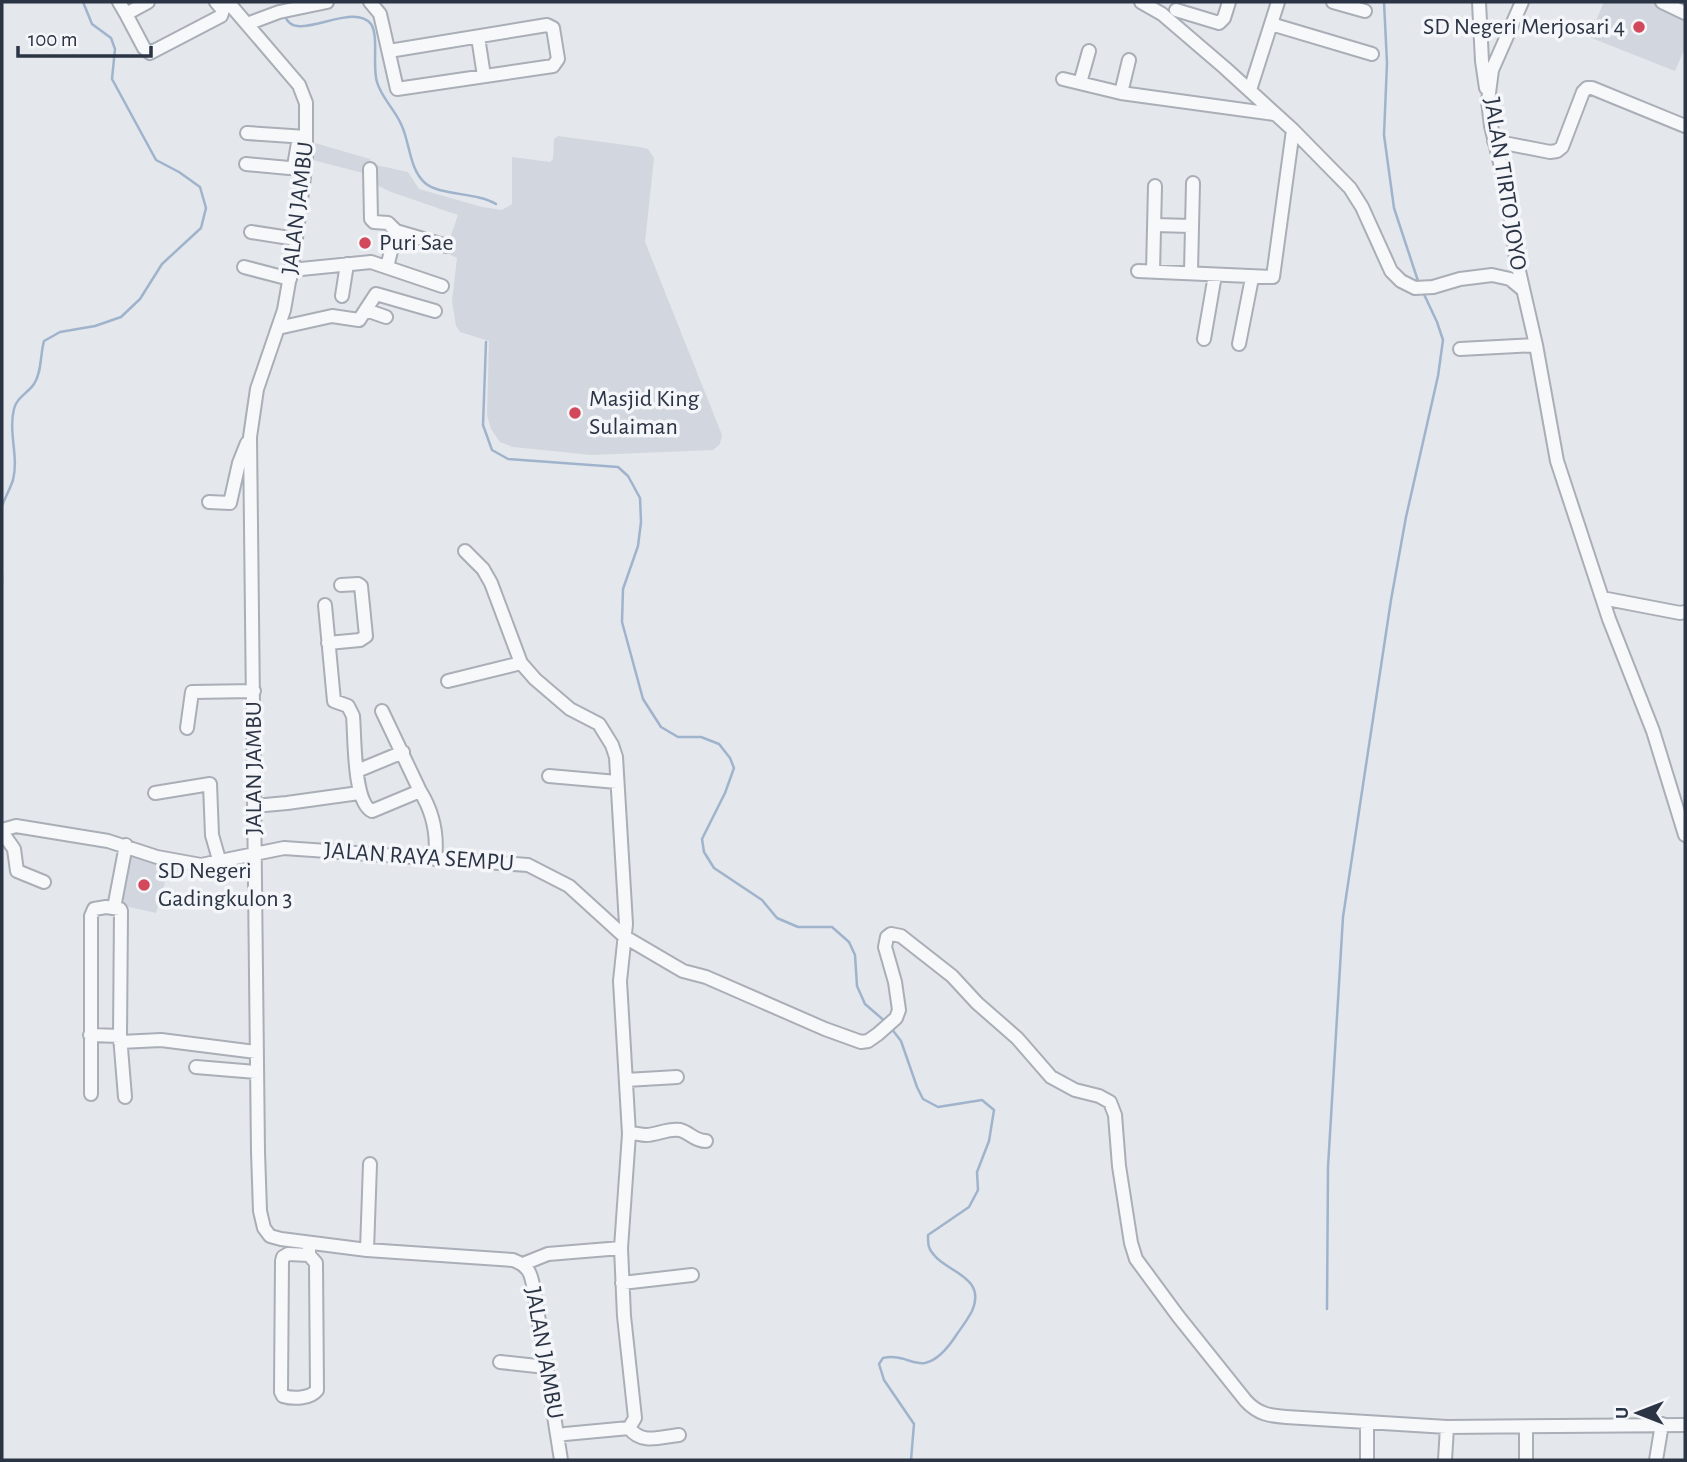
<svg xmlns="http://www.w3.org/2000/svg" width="1687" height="1462" viewBox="0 0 1687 1462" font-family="'Alegreya Sans',sans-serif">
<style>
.built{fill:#d2d6de}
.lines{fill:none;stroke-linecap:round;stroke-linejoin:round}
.stream{stroke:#9fb4cc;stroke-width:2.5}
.minor-casing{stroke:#a9aeb7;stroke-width:16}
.minor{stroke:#f7f8fa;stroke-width:12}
.poi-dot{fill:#d1495b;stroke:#f4f6f9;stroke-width:2.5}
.labels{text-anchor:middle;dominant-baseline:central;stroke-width:7;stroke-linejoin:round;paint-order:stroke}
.poi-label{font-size:24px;fill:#2b3445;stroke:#f4f6f9;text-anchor:start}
.street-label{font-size:24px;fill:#2b3445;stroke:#f4f6f9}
</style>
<rect width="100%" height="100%" fill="#e4e7ec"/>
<path class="built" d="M 1604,2 L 1652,2 L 1685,18 L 1685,48 L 1675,71 L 1589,37 Z
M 558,136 L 640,147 L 648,149 L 654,158 L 645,242 L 722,435 L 720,444 L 713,450 L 592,455 L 513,447 L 500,442 L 491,429 L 487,415 L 489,341 L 460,332 L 456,326 L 452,301 L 457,258 L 445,252 L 458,215 L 391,192 L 364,179 L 363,173 L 313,160 L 315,143 L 370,159 L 371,164 L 408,172 L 419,189 L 482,207 L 502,210 L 512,204 L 512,157 L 550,162 L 553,159 L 554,139 Z
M 130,853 L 147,861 L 170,865 L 156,913 L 120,905 Z"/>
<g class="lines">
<path class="stream" d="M 1384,2 L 1387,63 L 1384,135 L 1394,208 L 1419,284
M 285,15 C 292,46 352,0 371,24 C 379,36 372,67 377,82 C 381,97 395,110 401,124 C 410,142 409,169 425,183 C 440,196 477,192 496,204
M 486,342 L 483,425 L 492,450 L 508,459 L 618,467 L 628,476 L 640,498 L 641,522 L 638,546 L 623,589 L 622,622 L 643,699 L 661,727 L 678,737 L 701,737 L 719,744 L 730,758 L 734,768 L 725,793 L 702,839 L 704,852 L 714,868 L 762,900 L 777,918 L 798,927 L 832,927 L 849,942 L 855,955 L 857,986 L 865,1004 L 887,1023
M 2,506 C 5,498 10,489 13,480 C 19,457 8,432 14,409 C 17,397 28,393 34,384 C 42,372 40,355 44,341 L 60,332 L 95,326 L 121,317 L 140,299 L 162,264 L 201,228 L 206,208 L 200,187 L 179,172 L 156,160 L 112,79 L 115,49 L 111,38 L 92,24 L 83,2
M 2,574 L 2,584
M 891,1028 L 901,1041 L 917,1087 L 923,1099 L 938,1107 L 982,1100 L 994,1110 L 989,1141 L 977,1172 L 978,1190 L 969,1207 L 928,1235 C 928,1244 928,1249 934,1255 C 947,1272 987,1277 972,1311 C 968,1319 962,1327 957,1334 C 950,1345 939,1360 925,1363 C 912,1365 902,1354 883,1358 L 879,1364 L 884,1380 L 914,1424 L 911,1460
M 1327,1309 L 1328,1167 L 1343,917 L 1391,600 L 1406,517 L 1438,376 L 1443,340 L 1437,322 L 1422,290"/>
<g class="minor-casing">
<path id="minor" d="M 119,2 L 126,14
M 148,2 L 126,14 L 144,48 L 150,53 L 221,16 L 223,10 L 216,2
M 228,2 L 299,85 L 306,103 L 306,162 L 294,253 L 284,310 L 257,389 L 250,437 L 258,1152 L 260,1211 L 264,1228 L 270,1236 L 281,1239 L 367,1250 L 513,1260 C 529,1266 531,1273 534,1290 L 561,1460
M 370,2 L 380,14 L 397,89 L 553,66 L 558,59 L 553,28 L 547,25 L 389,51
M 1141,2 L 1162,14 L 1225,68 L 1293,130 L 1350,188 L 1362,207 L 1391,271 L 1401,281 L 1415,288 L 1433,287 L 1460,279 L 1492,275 L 1510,279 L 1522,289
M 1333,2 L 1365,11
M 1479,2 L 1482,61 L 1486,88
M 1522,2 L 1492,70 L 1488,101 L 1491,126 L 1507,191 L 1516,258 L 1536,345 L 1557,461 L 1609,619 L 1653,731 L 1685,835
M 1662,2 L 1685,13
M 1176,10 L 1219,23 L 1224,18 L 1229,2
M 247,24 L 279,12 L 327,2
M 1271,24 L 1372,54
M 478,37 L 484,76
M 1063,79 L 1121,93 L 1274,114
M 1080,83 L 1089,51
M 1250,90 L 1278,2
M 1121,93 L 1129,60
M 247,133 L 306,137
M 1494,141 L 1550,152 L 1557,151 L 1562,147 L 1583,92 L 1587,88 L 1592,88 L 1685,126
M 246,164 L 289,168 L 294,166 L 299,137
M 370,169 L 371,219 L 374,222 L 388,223 L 396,231 L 387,267
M 1155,225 L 1191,226
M 396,231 L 447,246
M 251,232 L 296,239
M 244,267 L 290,279
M 291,270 L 371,262 L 442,286
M 1138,271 L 1273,277 L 1293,130
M 1153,272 L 1155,186
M 1191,272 L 1193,183
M 342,296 L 347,264
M 366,310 L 386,317
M 278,328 L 332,316 L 359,320 L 376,294 L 435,311
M 1204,339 L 1215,275
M 1239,344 L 1252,278
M 1460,349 L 1536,345
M 209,502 L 230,503 L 239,463 L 247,443
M 465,551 L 483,569 L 491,583 L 521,663 L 535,679 L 570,709 L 599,724 L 612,745 L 616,757 L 626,924 L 620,981 L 629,1134 L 621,1248 L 624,1316 L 635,1418 L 629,1428 L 565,1434 L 558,1436
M 1602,598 L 1680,613 L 1685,612
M 325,605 L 334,701 L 348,706 L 353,716 C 355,737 353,802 372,811 L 420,791 L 382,711
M 328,643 L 360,640 L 366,636 L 361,586 L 358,584 L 341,585
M 448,681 L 521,663
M 187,728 L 192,692 L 254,691
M 357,771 L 403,752
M 549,776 L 617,782
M 420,791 C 433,812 438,834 435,859
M 155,793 L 210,784 L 212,835 L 220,863
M 254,806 L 287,803 L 359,793
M 2,830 L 16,826 L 108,841 L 157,857 L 201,865 L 284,848 L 528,865 L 569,886 L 625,937 L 671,964 L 683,971 L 706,977 L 825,1029 L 861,1042 L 868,1041 L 878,1034 L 896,1018 L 899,1010 L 895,982 L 885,947 L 887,937 L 891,934 L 901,936 L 952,976 L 977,1003 L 1017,1038 L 1051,1077 L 1075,1090 L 1099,1096 L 1110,1102 L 1115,1115 L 1119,1166 L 1131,1243 L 1136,1259 L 1178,1316 L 1246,1401 C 1258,1414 1270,1416 1286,1417 L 1447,1427 L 1685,1425
M 2,832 L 14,849 L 17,871 L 44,882
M 114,908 L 126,845
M 90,1035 L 120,1036
M 120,1042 L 161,1040 L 256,1052
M 196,1067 L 256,1072
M 626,1080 L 677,1077
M 91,1094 L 91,916 L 94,909 L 106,907 L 120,909 L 121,911 L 120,1036 L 125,1097
M 629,1134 C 636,1132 638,1135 646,1135 C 657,1135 668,1128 680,1130 C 691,1133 694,1141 706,1141
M 367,1250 L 370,1164
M 309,1255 L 288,1254 L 283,1257 L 282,1261 L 281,1392 L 283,1396 C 293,1399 310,1399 317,1390 L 316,1263 L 309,1255 L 309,1243
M 523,1264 L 548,1254 L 621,1248
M 622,1283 L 692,1275
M 500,1362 L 546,1367
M 629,1428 C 642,1445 660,1437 679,1435
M 1367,1460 L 1367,1422
M 1445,1460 L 1447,1427
M 1526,1460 L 1526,1427
M 1656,1460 L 1662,1424"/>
</g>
<use href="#minor" class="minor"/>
</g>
<g class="poi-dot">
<circle cx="1639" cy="27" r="7"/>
<circle cx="365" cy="243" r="7"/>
<circle cx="575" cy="413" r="7"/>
<circle cx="144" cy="885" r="7"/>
</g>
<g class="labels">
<g class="poi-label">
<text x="1625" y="27" text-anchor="end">SD Negeri Merjosari 4</text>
<text x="379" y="243">Puri Sae</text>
<text x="589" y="399">Masjid King<tspan x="589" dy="28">Sulaiman</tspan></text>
<text x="158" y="871">SD Negeri<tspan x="158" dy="28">Gadingkulon 3</tspan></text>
</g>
<g class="street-label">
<text transform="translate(1505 184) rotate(81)">JALAN TIRTO JOYO</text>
<text transform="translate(298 208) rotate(-83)">JALAN JAMBU</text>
<text transform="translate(254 768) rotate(-90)">JALAN JAMBU</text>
<text transform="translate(419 857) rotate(4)">JALAN RAYA SEMPU</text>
<text transform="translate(544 1353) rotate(80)">JALAN JAMBU</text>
</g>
</g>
<rect width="1687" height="1462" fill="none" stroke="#2b3445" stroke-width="7"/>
<g transform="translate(1638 1413) rotate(270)" stroke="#f4f6f9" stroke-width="5" paint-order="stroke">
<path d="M0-5L12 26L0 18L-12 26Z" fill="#2b3445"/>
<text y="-10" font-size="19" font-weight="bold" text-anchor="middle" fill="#2b3445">U</text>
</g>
<path d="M18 46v10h133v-10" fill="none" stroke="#2b3445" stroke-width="3.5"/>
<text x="28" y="46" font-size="21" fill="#2b3445" stroke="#f4f6f9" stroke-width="5" paint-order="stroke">100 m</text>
</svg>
